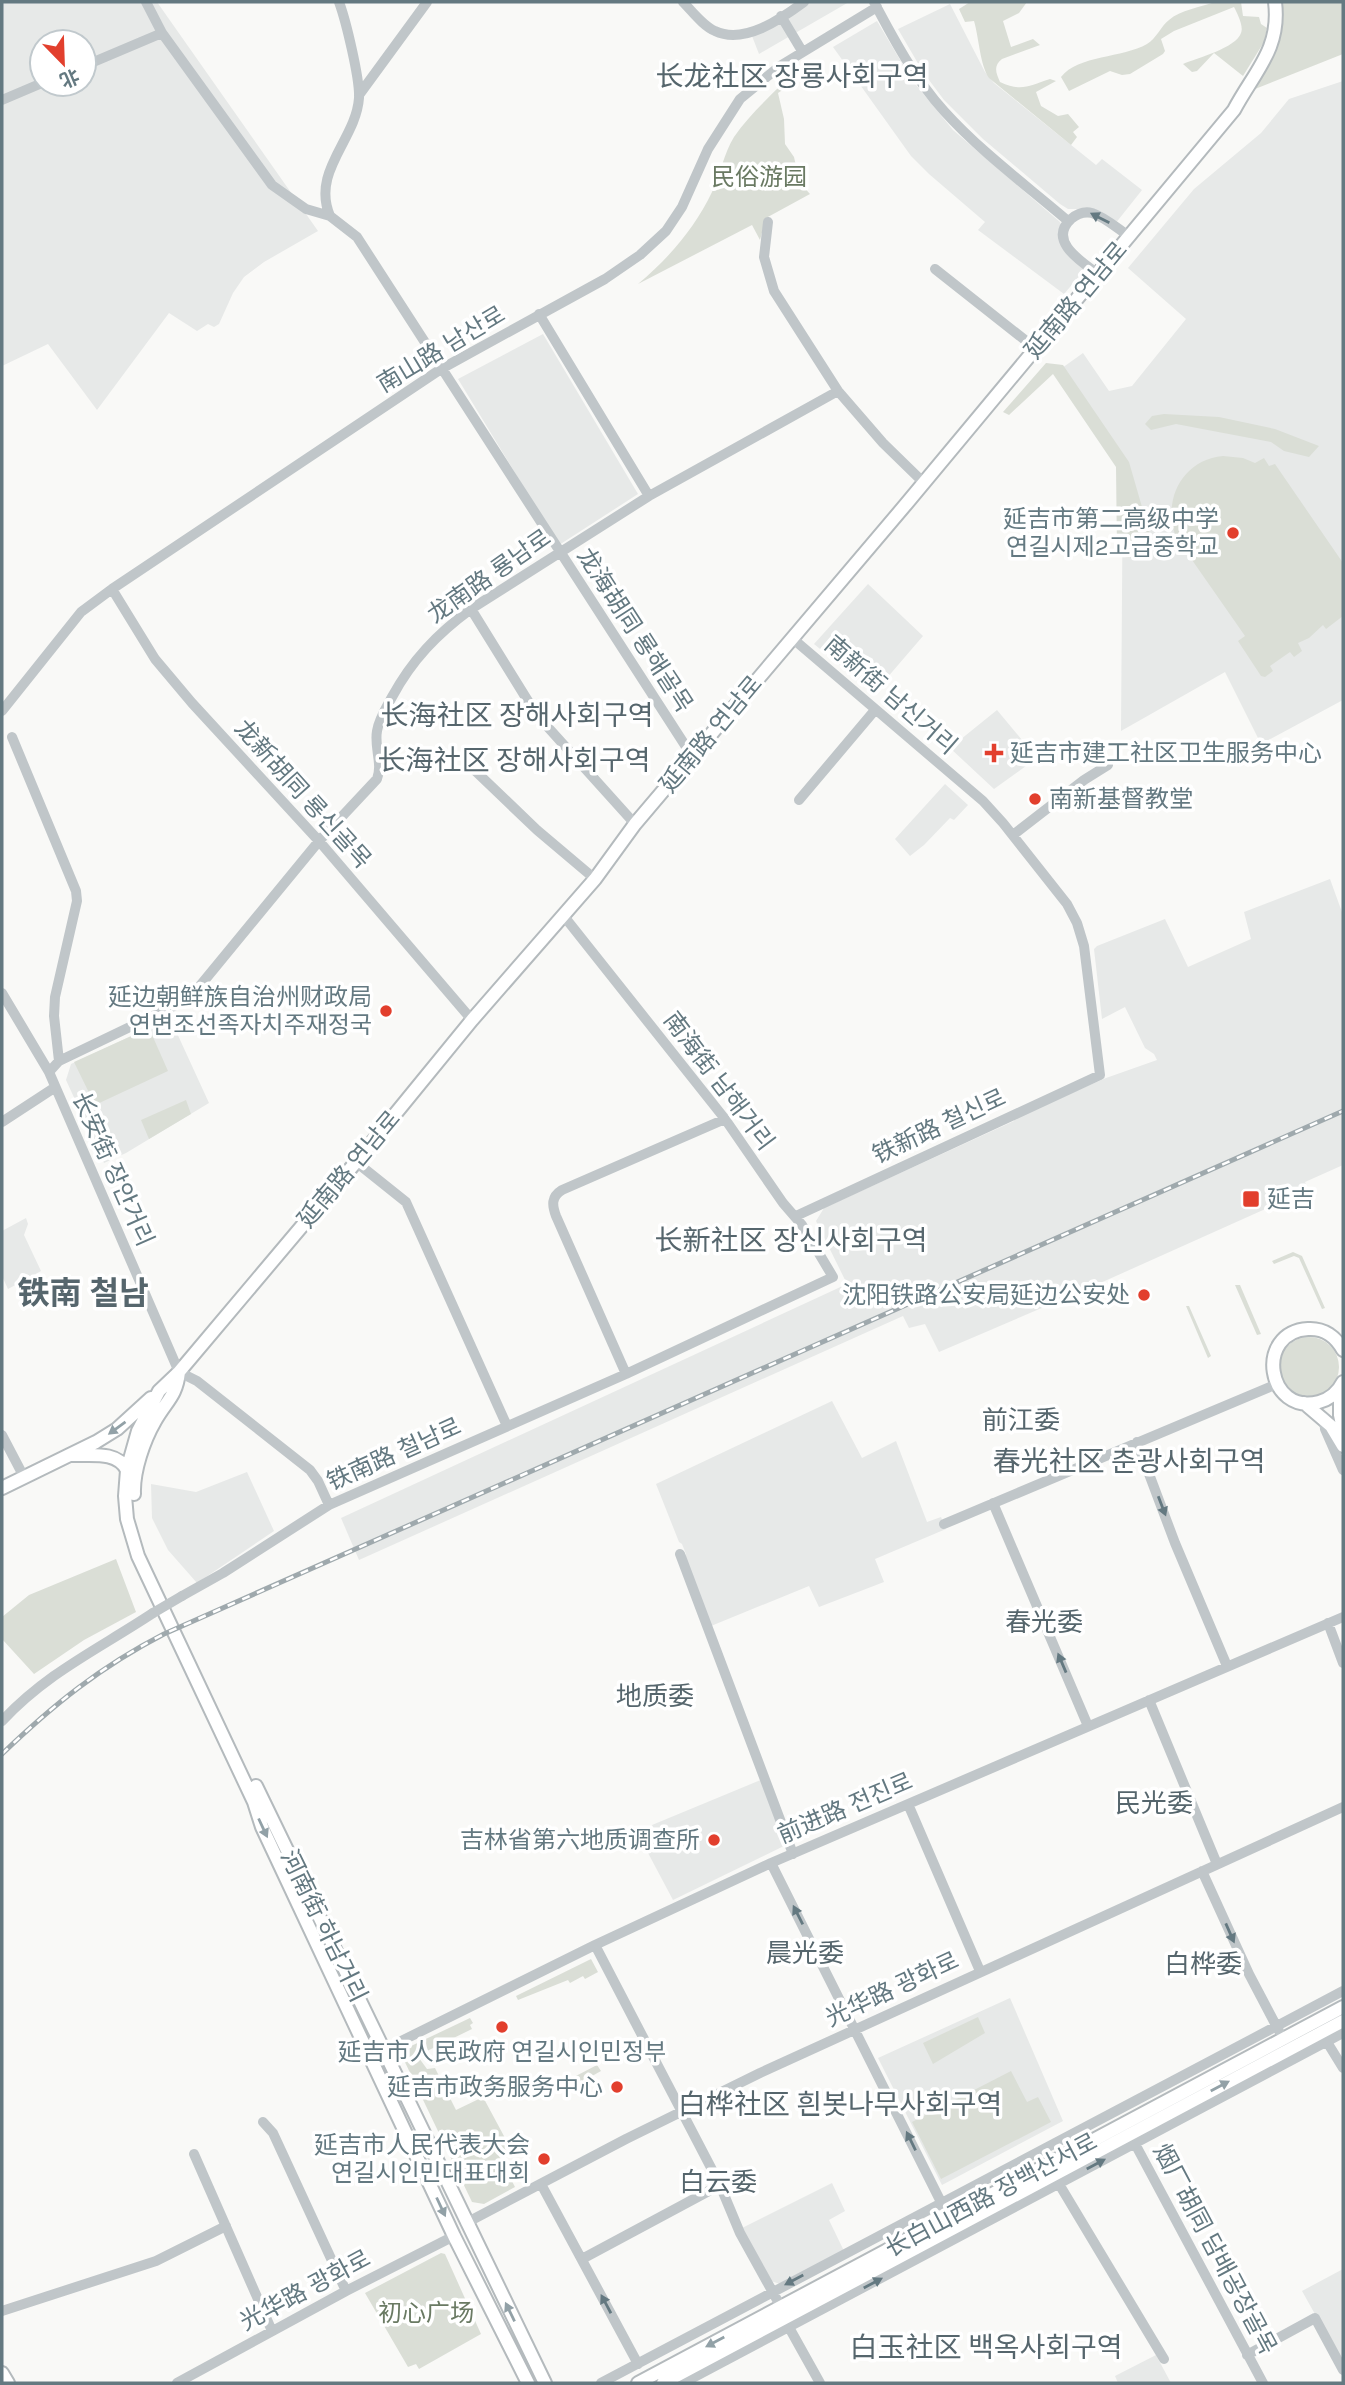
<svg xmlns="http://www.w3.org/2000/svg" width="1345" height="2385" viewBox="0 0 1345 2385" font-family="Karla,'Noto Sans SC','Noto Sans KR',sans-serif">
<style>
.built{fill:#e7e9e8;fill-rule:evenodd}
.green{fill:#daded6}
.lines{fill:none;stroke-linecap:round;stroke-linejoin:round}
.major-casing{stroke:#b4babd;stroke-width:16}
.minor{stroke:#c0c6c9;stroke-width:10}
.major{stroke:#fff;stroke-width:12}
.rail-casing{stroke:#9fa9ad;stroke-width:5}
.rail{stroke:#fff;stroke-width:2.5;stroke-dasharray:8;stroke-linecap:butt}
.minor-bridge{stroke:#c0c6c9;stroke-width:10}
.oneway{fill:#647981}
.oneway2{fill:#92a1a7}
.poi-dot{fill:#e23f2d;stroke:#fff;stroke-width:2.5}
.labels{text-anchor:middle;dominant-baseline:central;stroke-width:7;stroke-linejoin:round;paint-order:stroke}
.park-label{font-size:24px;fill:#6a7a63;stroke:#fff}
.street-label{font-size:24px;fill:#647981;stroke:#fff}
.poi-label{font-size:24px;fill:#647981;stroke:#fff;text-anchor:end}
.neighbourhood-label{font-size:26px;fill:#56666d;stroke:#fff}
.quarter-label{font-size:28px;fill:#56666d;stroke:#fff}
.district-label{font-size:32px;font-weight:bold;fill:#56666d;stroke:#fff}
</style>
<rect width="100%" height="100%" fill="#f9f9f7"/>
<path class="built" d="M 2,2 L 157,2 L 318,231 L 264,262 L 244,277 L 233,293 L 219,324 L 214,327 L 208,324 L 197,331 L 169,313 L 97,410 L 48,344 L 2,366 ZM 42,42 L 84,42 L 84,84 L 42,84 Z
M 809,2 L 849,2 L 759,54 L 752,36 Z
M 950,4 L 985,72 L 994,83 L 1096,165 L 1102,159 L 1142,190 L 1115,224 L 1095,209 L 1068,209 L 1060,204 L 983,139 L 944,100 L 923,72 L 898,29 Z
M 877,21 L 912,80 L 953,130 L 1060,222 L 1083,269 L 1081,274 L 1064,294 L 978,230 L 985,222 L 929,174 L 911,156 L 833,47 Z
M 1343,81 L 1343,700 L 1261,744 L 1225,672 L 1121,731 L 1123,459 L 1062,368 L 1083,353 L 1109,391 L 1132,386 L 1186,319 L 1128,268 L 1194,189 L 1261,133 L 1289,99 Z
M 543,334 L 638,494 L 559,545 L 458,379 Z
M 868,584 L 923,636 L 874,693 L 814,644 Z
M 997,710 L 1037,758 L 994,789 L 950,748 Z
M 945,784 L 968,805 L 954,820 L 950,818 L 924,845 L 910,856 L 895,839 Z
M 1330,879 L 1343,915 L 1343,1165 L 1305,1182 L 1308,1190 L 1107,1280 L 939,1352 L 925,1324 L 909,1328 L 903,1316 L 359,1560 L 341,1518 L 847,1284 L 816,1221 L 824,1208 L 1014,1121 L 1014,1118 L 1106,1078 L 1157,1060 L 1154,1054 L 1145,1048 L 1125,1007 L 1102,1019 L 1094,949 L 1097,946 L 1165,919 L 1188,967 L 1251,939 L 1244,912 Z
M 170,1018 L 209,1103 L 126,1153 L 104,1163 L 66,1080 L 71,1064 Z
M 26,1218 L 28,1224 L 24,1235 L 41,1271 L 8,1289 L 2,1276 L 2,1231 Z
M 832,1401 L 862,1458 L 896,1441 L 927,1522 L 941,1517 L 946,1529 L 875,1559 L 884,1582 L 819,1607 L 809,1586 L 711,1626 L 685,1559 L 686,1554 L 682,1544 L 679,1542 L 656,1484 Z
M 247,1472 L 274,1531 L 197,1583 L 168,1550 L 152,1518 L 151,1484 L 196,1492 Z
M 763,1779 L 788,1844 L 673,1900 L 639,1836 L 655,1832 L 652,1825 Z
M 1010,1998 L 1063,2121 L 942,2185 L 878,2058 Z
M 832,2183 L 845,2211 L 829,2220 L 844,2251 L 780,2284 L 771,2281 L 742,2228 Z
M 1343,2269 L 1343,2364 L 1302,2291 Z
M 1156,2355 L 1171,2383 L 1118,2383 L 1115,2376 Z"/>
<path class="green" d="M 970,2 L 1027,2 L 1019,13 L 1003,21 L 1011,47 L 1033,39 L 1040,45 L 1002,59 C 993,66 996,73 1000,82 C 1021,92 1029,86 1050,79 L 1056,81 L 1036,92 L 1041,106 L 1058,116 L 1068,114 L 1079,127 L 1073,132 L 1077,137 L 1071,145 L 989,78 C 980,65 979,38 974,21 L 965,22 L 959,9 Z
M 1215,2 L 1241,2 L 1243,16 L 1259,17 L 1261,24 L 1267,28 L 1264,42 L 1243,76 L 1214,53 L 1197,71 L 1192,72 L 1183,64 C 1197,58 1236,48 1241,33 C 1244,26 1237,13 1234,7 L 1174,31 L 1161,39 L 1165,51 L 1163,54 L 1130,74 L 1122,75 L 1110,71 L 1069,91 L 1061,77 C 1078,55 1123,58 1147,44 C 1156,39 1161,26 1169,20 C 1180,10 1201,7 1215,2 Z
M 1281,2 L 1343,2 L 1343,54 L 1250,91 C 1272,57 1287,44 1281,2 Z
M 781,85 L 784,89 L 778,93 L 784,119 L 785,144 L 794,157 L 800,183 L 810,194 L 766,218 L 760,240 L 752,225 L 638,284 C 668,259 695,228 712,192 C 720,175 724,153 734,137 C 747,118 765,101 781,85 Z
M 1046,363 L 1063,365 L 1129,462 L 1153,545 C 1141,552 1129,566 1117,551 L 1116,467 L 1053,374 L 1009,415 L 1003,412 Z
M 1164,414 L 1219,417 L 1275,429 L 1319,446 L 1309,457 L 1284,451 L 1271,442 L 1176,424 L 1151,430 L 1145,424 L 1152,416 Z
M 1223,456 L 1243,458 L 1255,463 L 1264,458 L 1269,466 L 1275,464 L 1343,563 L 1343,616 L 1326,629 L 1323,625 L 1309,638 L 1298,643 L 1302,651 L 1294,657 L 1290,652 L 1270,666 L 1273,671 L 1265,677 L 1261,676 L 1238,641 L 1245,636 L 1176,537 C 1162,500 1182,460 1223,456 Z
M 149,1028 L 168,1071 L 95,1105 L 74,1062 Z
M 186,1100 L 191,1114 L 149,1139 L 141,1120 Z
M 1293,1252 L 1302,1256 L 1325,1308 L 1322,1309 L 1299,1258 L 1294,1256 L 1274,1264 L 1272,1261 Z
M 1235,1285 L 1240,1285 L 1261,1334 L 1257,1335 Z
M 1186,1306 L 1189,1306 L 1211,1356 L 1208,1358 Z
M1279 1367a30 30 0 1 1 60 0a30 30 0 1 1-60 0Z
M 116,1559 L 136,1612 L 84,1640 L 34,1674 L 2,1639 L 2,1617 L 29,1595 Z
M 591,1959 L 598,1972 L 585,1979 L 583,1976 L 570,1983 L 568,1980 L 518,2000 L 516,1996 Z
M 978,2017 L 985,2033 L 933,2064 L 923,2043 Z
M 470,2018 L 473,2023 L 470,2025 L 472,2029 L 427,2051 L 421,2048 L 416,2057 L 419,2058 L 427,2069 L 435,2068 L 456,2110 L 483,2097 L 511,2149 L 499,2156 L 515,2187 L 484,2204 L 472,2202 L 402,2056 L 409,2047 Z
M 597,2065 L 601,2071 L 576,2085 L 572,2078 Z
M 1011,2071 L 1027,2102 L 1038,2097 L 1051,2122 L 941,2179 L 912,2122 Z
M 441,2253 L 445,2254 L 481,2334 L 419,2369 L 416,2364 L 408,2367 L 365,2293 Z"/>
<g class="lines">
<g class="major-casing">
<path id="major" d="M 1343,1350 C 1336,1337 1324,1328 1308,1329 C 1254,1332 1267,1416 1319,1402 C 1330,1399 1338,1392 1343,1382
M 1340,1389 L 1340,1415 L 1343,1429
M 1304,1403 L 1331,1426 L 1343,1446
M 71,1455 C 89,1456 117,1450 127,1470
M 2,1488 L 96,1442 L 117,1429 L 151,1398
M 134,1494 C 133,1471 144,1440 155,1421 C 167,1400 176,1397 179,1372
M 256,1786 L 545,2383
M 2,2373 L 8,2383
M 528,2383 L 454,2236 L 262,1827 L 254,1802 L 138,1556 L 127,1519 L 125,1496 L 127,1470 L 138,1431 L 159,1391 L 179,1372 L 356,1162 L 472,1020 L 595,879 L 635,824 L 907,503 L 1234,110 C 1254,72 1281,49 1275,2
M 638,2383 L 1343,2007
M 663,2383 L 1343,2021"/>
</g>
<path class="minor" d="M 146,2 L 162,33 L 272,185 L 306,209 L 330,216 L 357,237 L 692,756
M 683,2 C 692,11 703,26 715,31 C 744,45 781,19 804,2
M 874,2 C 894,40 915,79 944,111 C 981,152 1026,185 1068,221
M 781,16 L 802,51
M 84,66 L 162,33
M 359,95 L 427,2
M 2,100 L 42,83
M 330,216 C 311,171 356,140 359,98 C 360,79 346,21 339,2
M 768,222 L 764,257 L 774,291 L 838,391 L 883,443 L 923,482
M 935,269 L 1035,348
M 1098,274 C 1082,262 1047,241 1071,219 C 1077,214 1084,211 1092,213 C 1105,217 1118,229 1130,237
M 539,314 L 649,496
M 112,589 L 155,659 L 192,703 L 319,841 L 472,1020
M 471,609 L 536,714 L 635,824
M 792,638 L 983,801 L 1003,823 L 1067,904 L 1077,923 L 1084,946 L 1100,1075 L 796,1216
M 2,711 L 81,612 L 112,589 L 441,369 L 605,279 L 640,255 L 666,231 L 682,207 L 708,149 L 740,99 L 780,66 L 877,7
M 12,737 L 76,891 L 77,901 L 55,997 L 54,1016 L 59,1061
M 468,764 L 537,830 L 595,879
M 799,800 L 875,710
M 1013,835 L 1084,780 L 1108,765
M 2,993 L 49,1072 L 179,1372 L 197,1381 L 310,1470 L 318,1481 L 329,1505
M 49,1072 L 59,1061 L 184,1001 L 199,987 L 319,841 L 377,779 C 383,764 374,748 377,731 C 379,719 386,708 392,697 C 412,660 437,634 471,609 L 649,496 L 838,391
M 2,1122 L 54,1088
M 356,1162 L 406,1202 L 507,1426
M 626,1374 L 556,1216 C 552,1205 551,1197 562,1190 L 725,1119
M 1324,1418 L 1325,1429 L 1343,1470
M 2,1435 L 24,1477
M 1137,1442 L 1175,1543 L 1227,1666
M 993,1503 L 1088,1726
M 944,1524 L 1277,1384
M 680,1554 L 793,1854
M 182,1596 L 223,1573 L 329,1505 L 626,1374 L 833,1277 L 802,1225 L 783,1203 L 725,1119 L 563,915
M 1328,1623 L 1343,1663
M 1149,1700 L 1217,1864
M 2,1721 C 48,1672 97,1650 153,1613
M 908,1804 L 980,1971
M 771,1863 L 949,2218
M 1202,1871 L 1249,1974 L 1279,2031
M 595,1945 L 720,2185 L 740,2233 L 781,2307
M 1327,2042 L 1343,2068
M 371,2056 L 595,1945 L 771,1863 L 1343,1617
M 263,2122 L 273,2133 L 346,2291
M 1133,2140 L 1263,2383
M 194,2154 L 272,2331
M 541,2184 L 638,2364
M 1059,2184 L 1164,2359
M 466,2223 L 626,2139 L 760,2073 L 1343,1807
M 582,2259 L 720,2185
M 2,2311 L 156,2261 L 226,2226
M 786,2322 L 820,2383
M 1247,2355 L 1315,2318 L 1343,2370
M 177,2383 L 346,2291 L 454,2236
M 601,2383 L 1343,1991
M 683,2383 L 1343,2033"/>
<use href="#major" class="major"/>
<g class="rail-casing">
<path id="rail" d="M 2,1754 C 53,1705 100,1667 164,1634 L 1343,1111"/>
</g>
<use href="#rail" class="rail"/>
<path class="minor-bridge" d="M 153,1613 L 182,1596"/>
</g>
<defs><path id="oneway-solid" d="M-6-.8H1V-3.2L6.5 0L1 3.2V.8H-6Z" transform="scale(1.75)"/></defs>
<g class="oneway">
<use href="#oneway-solid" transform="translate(1100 218) rotate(-153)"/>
<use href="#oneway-solid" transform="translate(1162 1506) rotate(69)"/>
<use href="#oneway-solid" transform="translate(1062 1663) rotate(-113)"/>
<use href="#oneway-solid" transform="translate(798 1915) rotate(-117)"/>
<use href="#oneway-solid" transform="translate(1230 1933) rotate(66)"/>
<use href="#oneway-solid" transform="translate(911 2141) rotate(-116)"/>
<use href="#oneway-solid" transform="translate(1096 2164) rotate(-28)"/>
<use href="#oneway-solid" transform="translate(794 2280) rotate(152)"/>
<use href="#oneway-solid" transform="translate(873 2283) rotate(-28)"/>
<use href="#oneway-solid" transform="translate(606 2304) rotate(-118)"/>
</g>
<g class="oneway2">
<use href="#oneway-solid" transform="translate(117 1428) rotate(144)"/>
<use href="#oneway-solid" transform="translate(263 1828) rotate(65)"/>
<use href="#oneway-solid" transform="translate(1220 2086) rotate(-28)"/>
<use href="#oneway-solid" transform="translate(441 2207) rotate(65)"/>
<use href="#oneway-solid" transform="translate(510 2312) rotate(-116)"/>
<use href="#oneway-solid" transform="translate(715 2342) rotate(152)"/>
</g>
<g class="poi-dot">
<circle cx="1233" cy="533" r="7"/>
<path d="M990.5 742.5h7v7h7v7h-7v7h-7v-7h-7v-7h7z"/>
<circle cx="1035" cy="799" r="7"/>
<circle cx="386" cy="1011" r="7"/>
<rect x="1242" y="1190" width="18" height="18" rx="3.5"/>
<circle cx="1144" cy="1295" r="7"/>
<circle cx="714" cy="1840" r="7"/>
<circle cx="502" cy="2027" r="7"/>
<circle cx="617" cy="2087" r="7"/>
<circle cx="544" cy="2159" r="7"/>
</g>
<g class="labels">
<g class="park-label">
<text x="759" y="177">民俗游园</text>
<text x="426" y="2313">初心广场</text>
</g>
<g class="street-label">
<text transform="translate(1076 300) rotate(-50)">延南路 연남로</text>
<text transform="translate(441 349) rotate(-31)">南山路 남산로</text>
<text transform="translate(489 576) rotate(-35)">龙南路 룡남로</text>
<text transform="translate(635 630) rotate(57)">龙海胡同 룡해골목</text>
<text transform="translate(891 695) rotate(41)">南新街 남신거리</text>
<text transform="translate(711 734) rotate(-50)">延南路 연남로</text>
<text transform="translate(303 794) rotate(48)">龙新胡同 룡신골목</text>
<text transform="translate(719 1081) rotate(53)">南海街 남해거리</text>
<text transform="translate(939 1126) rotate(-25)">铁新路 철신로</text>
<text transform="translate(113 1169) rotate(66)">长安街 장안거리</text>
<text transform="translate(349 1169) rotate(-50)">延南路 연남로</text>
<text transform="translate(394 1454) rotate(-24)">铁南路 철남로</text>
<text transform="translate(845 1808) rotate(-23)">前进路 전진로</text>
<text transform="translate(324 1926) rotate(64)">河南街 하남거리</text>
<text transform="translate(892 1989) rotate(-25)">光华路 광화로</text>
<text transform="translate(991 2195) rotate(-28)">长白山西路 장백산서로</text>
<text transform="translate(1215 2249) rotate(62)">烟厂胡同 담배공장골목</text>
<text transform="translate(305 2290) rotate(-28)">光华路 광화로</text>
</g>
<g class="poi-label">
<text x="1219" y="519">延吉市第二高级中学<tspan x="1219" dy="28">연길시제2고급중학교</tspan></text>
<text x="1010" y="753" text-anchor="start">延吉市建工社区卫生服务中心</text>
<text x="1049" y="799" text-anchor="start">南新基督教堂</text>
<text x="372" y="997">延边朝鲜族自治州财政局<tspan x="372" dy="28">연변조선족자치주재정국</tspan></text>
<text x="1267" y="1199" text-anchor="start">延吉</text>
<text x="1130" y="1295">沈阳铁路公安局延边公安处</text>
<text x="700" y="1840">吉林省第六地质调查所</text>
<text x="502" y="2052" text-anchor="middle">延吉市人民政府 연길시인민정부</text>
<text x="603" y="2087">延吉市政务服务中心</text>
<text x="530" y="2145">延吉市人民代表大会<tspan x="530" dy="28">연길시인민대표대회</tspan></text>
</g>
<g class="neighbourhood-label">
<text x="1021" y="1420">前江委</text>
<text x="1044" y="1622">春光委</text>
<text x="655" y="1696">地质委</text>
<text x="1154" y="1803">民光委</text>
<text x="805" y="1953">晨光委</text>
<text x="1203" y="1964">白桦委</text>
<text x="718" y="2182">白云委</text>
</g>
<g class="quarter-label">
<text x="792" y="76">长龙社区 장룡사회구역</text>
<text x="517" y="715">长海社区 장해사회구역</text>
<text x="514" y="760">长海社区 장해사회구역</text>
<text x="791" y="1240">长新社区 장신사회구역</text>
<text x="1129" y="1461">春光社区 춘광사회구역</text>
<text x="840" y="2104">白桦社区 흰봇나무사회구역</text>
<text x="986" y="2347">白玉社区 백옥사회구역</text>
</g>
<g class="district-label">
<text x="83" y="1293">铁南 철남</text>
</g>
</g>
<rect width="1345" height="2385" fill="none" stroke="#647981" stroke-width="7"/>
<g transform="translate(63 63) rotate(157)"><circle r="33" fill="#ffffff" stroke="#c1c9cd" stroke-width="2"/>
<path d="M0-5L12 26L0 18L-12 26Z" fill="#e23f2d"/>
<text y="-10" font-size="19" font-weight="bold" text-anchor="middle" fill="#647981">北</text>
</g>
</svg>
